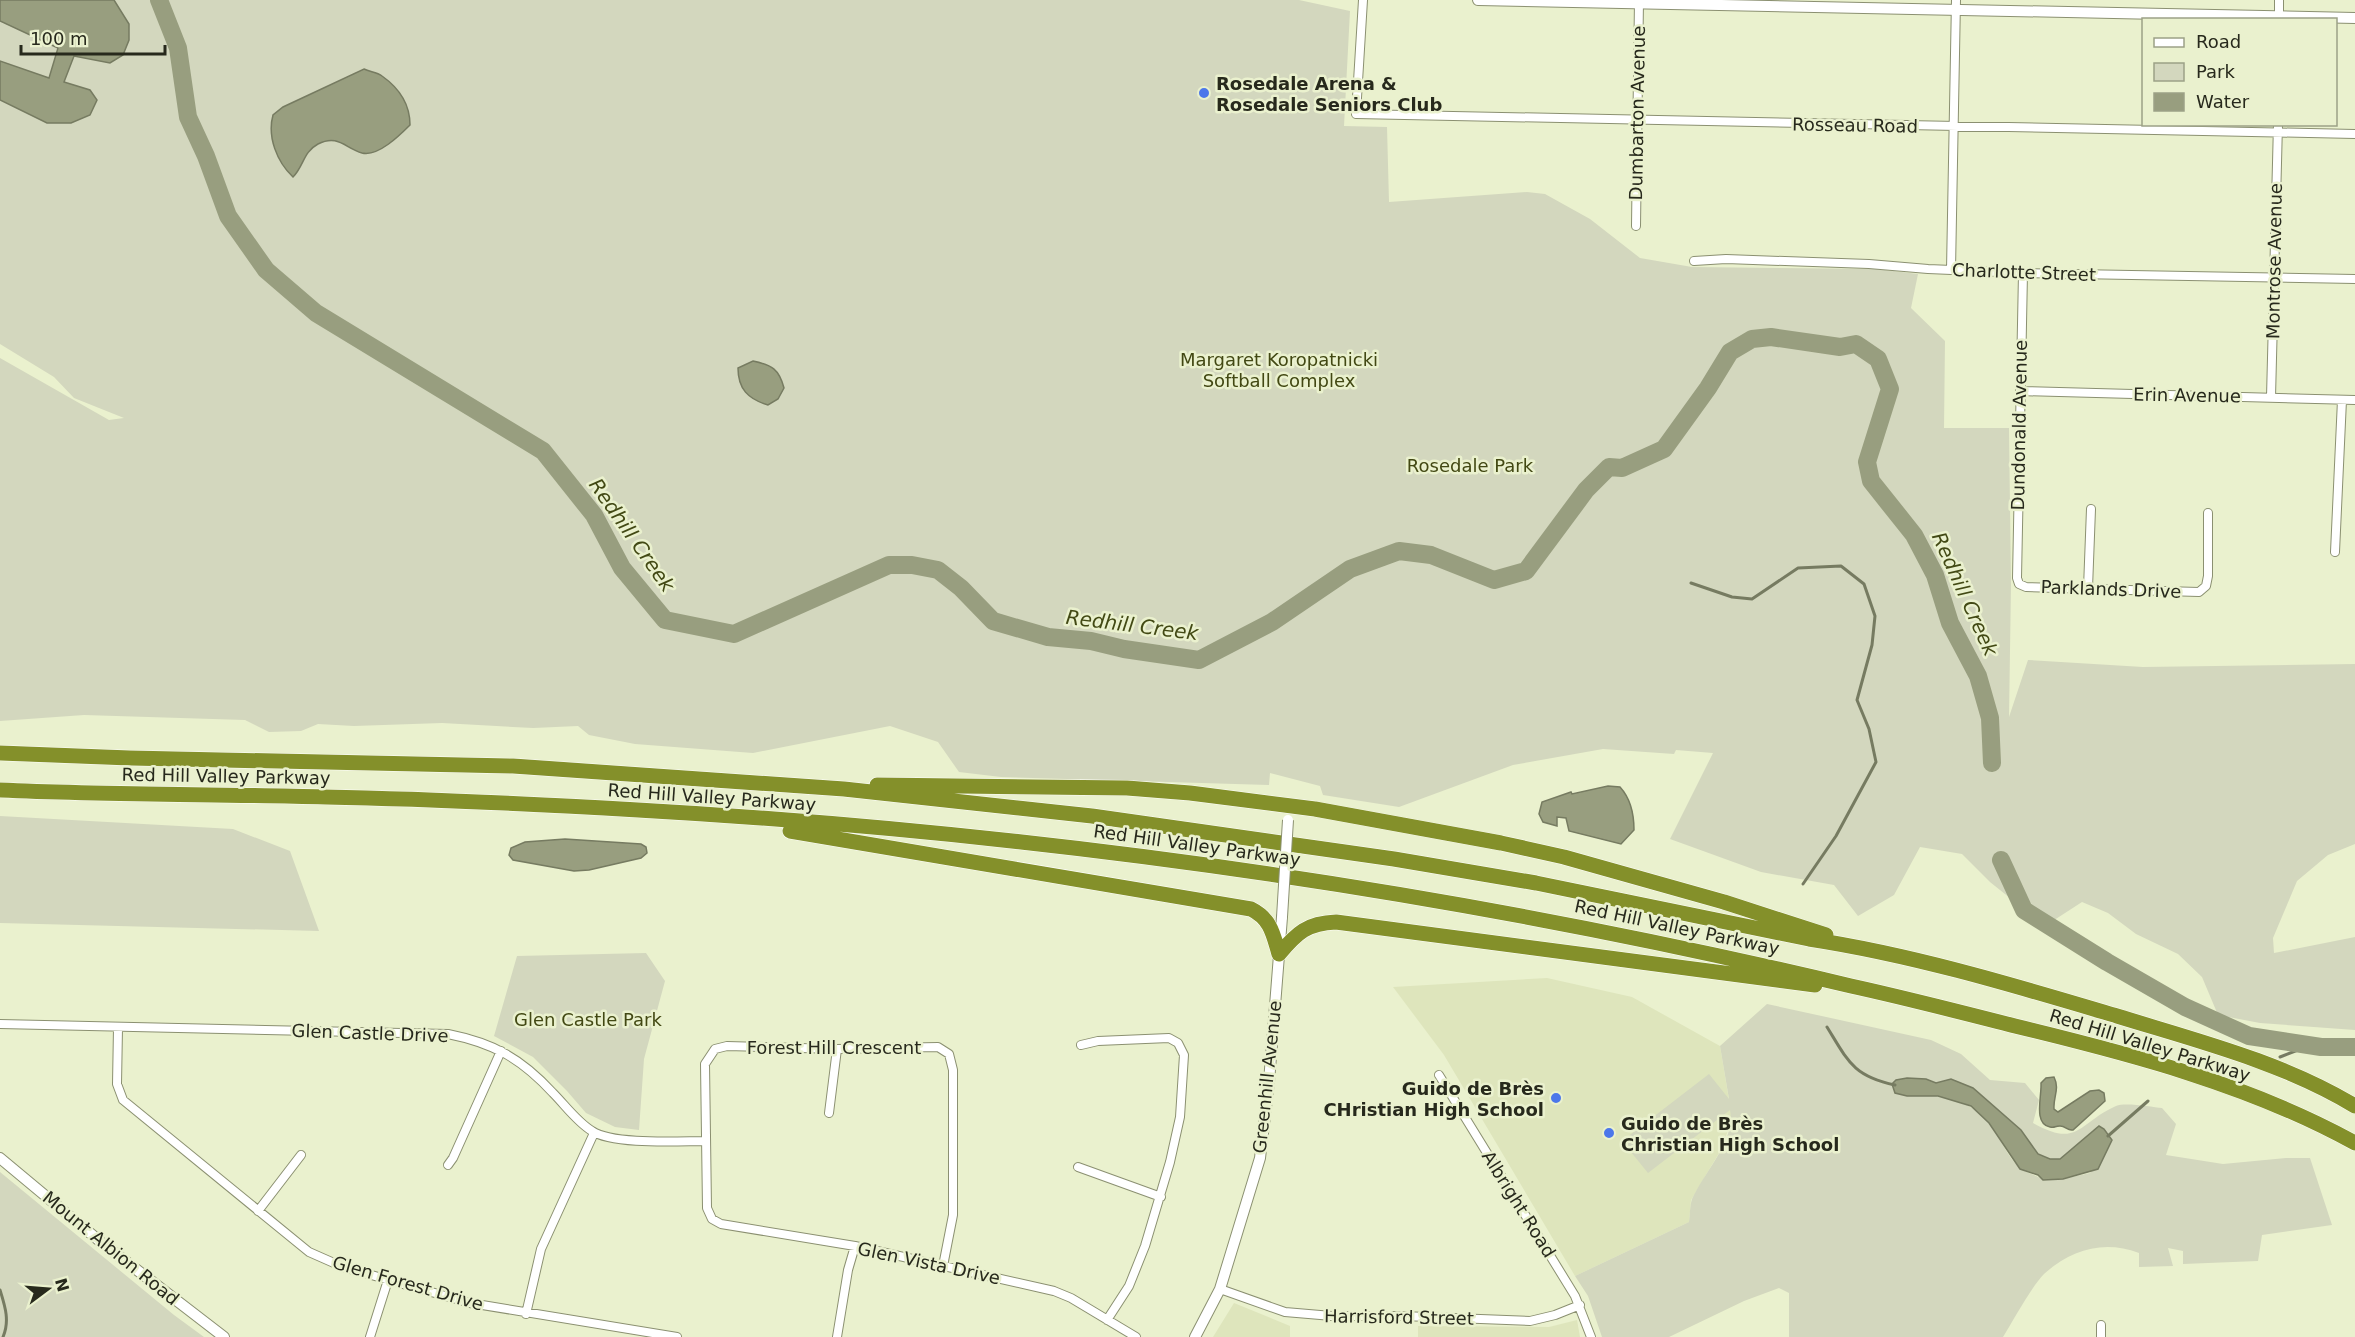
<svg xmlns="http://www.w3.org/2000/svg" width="2355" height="1337" viewBox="0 0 2355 1337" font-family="'DejaVu Sans',sans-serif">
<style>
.built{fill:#dee5bc}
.green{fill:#d3d7be;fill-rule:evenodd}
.water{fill:#989e7f;stroke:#767b61;stroke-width:1.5}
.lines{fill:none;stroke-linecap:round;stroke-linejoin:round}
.stream{stroke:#767b61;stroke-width:3}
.river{stroke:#989e7f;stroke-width:18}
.minor-casing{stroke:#8b9071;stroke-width:10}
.tertiary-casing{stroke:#8b9071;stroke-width:12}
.motorway-casing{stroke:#fff;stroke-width:16}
.minor{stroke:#fff;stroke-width:8}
.tertiary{stroke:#fff;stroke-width:10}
.motorway{stroke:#84902a;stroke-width:15}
.tertiary-bridge-casing{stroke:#8b9071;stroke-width:12;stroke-linecap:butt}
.tertiary-bridge{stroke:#fff;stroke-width:10}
.poi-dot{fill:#4c77ea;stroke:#eaf1ce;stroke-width:2}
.labels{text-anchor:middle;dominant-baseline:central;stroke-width:5;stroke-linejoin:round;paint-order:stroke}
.poi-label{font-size:18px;font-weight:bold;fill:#27291c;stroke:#eaf1ce;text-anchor:start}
.street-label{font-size:18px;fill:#27291c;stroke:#eaf1ce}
.park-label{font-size:18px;fill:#424813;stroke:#eaf1ce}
.water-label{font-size:20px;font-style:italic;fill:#424914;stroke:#eaf1ce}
</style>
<rect width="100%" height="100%" fill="#eaf1ce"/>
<path class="built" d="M 1547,978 L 1632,997 L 1720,1046 L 1732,1118 L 1722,1148 L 1691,1200 L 1689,1222 L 1575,1276 L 1444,1055 L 1393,987 Z
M 1234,1303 L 1290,1326 L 1290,1337 L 1213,1337 Z
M 1577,1320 L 1580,1337 L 1418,1337 L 1418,1326 L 1549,1327 Z"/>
<path class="green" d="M 0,0 L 1299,0 L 1350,11 L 1344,126 L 1387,127 L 1389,202 L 1527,192 L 1545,194 L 1590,219 L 1640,258 L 1692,267 L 1877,269 L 1918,274 L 1911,308 L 1945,341 L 1944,428 L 2009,428 L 2011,584 L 2009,717 L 2028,660 L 2143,667 L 2355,664 L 2355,844 L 2328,855 L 2297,881 L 2273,938 L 2274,953 L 2355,937 L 2355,1030 L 2260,1023 L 2218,1015 L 2202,977 L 2178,954 L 2136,934 L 2108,913 L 2082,902 L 2045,926 L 1990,882 L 1962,854 L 1920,847 L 1894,895 L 1858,916 L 1834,885 L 1761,872 L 1670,839 L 1713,753 L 1676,750 L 1674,754 L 1603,749 L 1513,765 L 1399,807 L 1323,795 L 1320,786 L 1270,773 L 1269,785 L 1001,777 L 959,772 L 938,742 L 890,726 L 753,753 L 635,744 L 589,735 L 578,726 L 533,728 L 442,723 L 354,726 L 318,724 L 301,731 L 269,732 L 245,720 L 84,715 L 0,721 L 0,358 L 109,420 L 124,418 L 74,398 L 54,377 L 0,344 Z
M 0,816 L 233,829 L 290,851 L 319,931 L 0,923 Z
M 646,953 L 665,981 L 644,1059 L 639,1130 L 615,1127 L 586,1113 L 567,1091 L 533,1057 L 494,1036 L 517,956 Z
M 1767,1004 L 1931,1040 L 1961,1054 L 1990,1080 L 2025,1083 L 2039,1100 L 2033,1123 C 2079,1149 2079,1122 2116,1106 C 2125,1102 2152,1107 2162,1108 L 2176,1124 L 2166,1155 L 2223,1164 L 2286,1158 L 2310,1158 L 2332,1225 L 2262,1235 L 2258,1261 L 2183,1264 L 2183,1251 L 2168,1248 L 2173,1266 L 2139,1267 L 2139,1253 C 2104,1240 2072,1249 2044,1274 C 2032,1286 2013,1321 2003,1337 L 1789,1337 L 1789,1293 L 1779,1288 L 1744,1301 L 1669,1337 L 1602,1337 L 1588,1296 L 1575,1276 L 1689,1222 C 1690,1214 1690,1205 1692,1199 C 1704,1172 1736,1140 1730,1110 L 1648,1173 L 1622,1141 L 1709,1074 L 1729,1099 L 1720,1046 ZM 1926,1079 L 1936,1083 L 1973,1088 L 2021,1130 L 2038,1154 L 2050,1159 L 2060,1160 L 2093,1130 L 2112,1140 L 2090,1173 L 2063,1179 L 2043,1180 C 2036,1174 2026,1174 2019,1167 C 2009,1158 2003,1144 1996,1133 C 1976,1100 1943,1093 1907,1096 Z
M 0,1172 L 174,1315 L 204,1337 L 0,1337 Z"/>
<path class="water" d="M 0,0 L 114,0 L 129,24 L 129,40 L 123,55 L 110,63 L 74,56 L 64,82 L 90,90 L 97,100 L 90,115 L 71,123 L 47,123 L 0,100 L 0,61 L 49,78 L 58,48 L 0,21 Z
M 364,69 C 370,72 377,72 382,76 C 399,88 410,104 410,125 C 400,135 378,157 362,153 C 345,148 338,134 318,144 C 303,152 304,166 293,177 C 277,162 267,137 273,115 L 283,107 Z
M 753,361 C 772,365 779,369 784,388 L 778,399 L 768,405 C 748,399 738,389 738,368 Z
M 1608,786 L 1620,787 C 1631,799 1634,813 1634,830 L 1621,844 L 1569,831 L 1566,818 L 1557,817 L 1557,826 L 1543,822 L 1539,814 L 1542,802 L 1571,792 L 1572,794 Z
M 565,839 L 641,844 L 646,847 L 647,853 L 641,858 L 589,870 L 574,871 L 513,860 L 509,855 L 511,848 L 525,842 Z
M 2054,1077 C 2060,1089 2053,1097 2054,1109 L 2058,1112 L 2090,1091 L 2099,1090 L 2104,1093 L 2105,1101 L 2073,1130 C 2067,1131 2066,1126 2060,1126 C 2054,1126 2056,1128 2050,1127 C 2033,1124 2042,1096 2041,1083 L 2046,1078 Z
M 1907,1078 L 1926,1079 L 1936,1083 L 1951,1079 L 1973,1088 L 2021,1130 L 2038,1154 L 2050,1159 L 2060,1159 L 2099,1126 L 2104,1129 L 2112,1140 L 2098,1169 L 2063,1179 L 2043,1180 L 2038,1175 L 2020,1169 L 1989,1123 L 1971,1106 L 1938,1096 L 1907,1096 L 1895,1093 L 1892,1084 L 1896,1080 Z"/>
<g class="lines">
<path class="stream" d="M 1691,583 L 1732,597 L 1752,599 L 1798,568 L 1841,566 L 1864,584 L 1875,616 L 1872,645 L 1857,700 L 1869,729 L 1876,762 L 1836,836 L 1803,884
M 1827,1027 C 1848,1061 1853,1076 1895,1085
M 2280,1057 L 2311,1045
M 2108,1136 L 2148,1101
M 0,1290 C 5,1306 10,1321 3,1337"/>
<path class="river" d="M 159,0 L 178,48 L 188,117 L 206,156 L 228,216 L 266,270 L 316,313 L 543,451 L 594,515 L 622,568 L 665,620 L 734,634 L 889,565 L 912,565 L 938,570 L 961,588 L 993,621 L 1048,637 L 1091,641 L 1124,649 L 1199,660 L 1272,622 L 1350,569 L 1399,551 L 1431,555 L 1494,580 L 1526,571 L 1586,490 L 1609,467 L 1622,468 L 1664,449 L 1708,388 L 1730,352 L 1752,339 L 1771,337 L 1840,347 L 1856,344 L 1878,359 L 1890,389 L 1867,462 L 1871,481 L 1914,535 L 1935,575 L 1950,623 L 1978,676 L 1990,718 L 1992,763
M 2001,860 L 2024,910 L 2107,962 L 2185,1007 L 2249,1036 L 2321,1047 L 2355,1047"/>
<g class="minor-casing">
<path id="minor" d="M 1363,0 L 1356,114 L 2355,134
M 2279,0 L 2279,20
M 1636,226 L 1639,0
M 1694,261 L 1726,259 L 1869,264 L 1928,269 L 2023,273 L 2355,279
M 1951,270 L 1956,0
M 2023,273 L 2017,578 L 2019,584 L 2026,587 L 2199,592 L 2206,586 L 2208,576 L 2208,513
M 2020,391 L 2355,400
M 2271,397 L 2278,124
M 2335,552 L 2342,400
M 2088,588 L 2091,509
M 0,1024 L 448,1034 C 493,1043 521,1058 553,1093 C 565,1105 577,1122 592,1131 C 613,1145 679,1141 705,1141
M 118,1028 L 117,1084 L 123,1100 L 309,1252 L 343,1267 L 470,1303 L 677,1337
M 1081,1045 L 1098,1041 L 1169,1038 L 1178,1043 L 1184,1055 L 1180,1117 L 1170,1162 L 1145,1246 L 1129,1286 L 1107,1320
M 1439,1075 L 1575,1296 L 1591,1337
M 829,1113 L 837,1049
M 448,1165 L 453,1158 L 501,1051
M 1078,1167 L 1161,1197
M 258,1211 L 301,1155
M 943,1266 L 953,1215 L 953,1070 L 949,1054 L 938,1047 L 837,1049 L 727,1046 L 715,1049 L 705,1064 L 707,1208 L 712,1219 L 721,1224 L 855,1246 L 1054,1291 L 1071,1298 L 1136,1337
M 1220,1289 L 1285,1312 L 1332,1316 L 1402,1316 L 1530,1321 L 1555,1315 L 1580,1305
M 526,1314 L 541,1249 L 594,1133
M 370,1337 L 388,1280
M 837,1337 L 848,1270 L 855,1246
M 2101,1337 L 2101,1325"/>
</g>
<g class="tertiary-casing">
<path id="tertiary" d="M 1478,0 L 2355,18
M 0,1158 L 102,1243 L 224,1337
M 1195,1337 L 1220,1289 L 1260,1158 L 1269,1082 L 1282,917"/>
</g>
<g class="motorway-casing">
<path id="motorway" d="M 0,753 L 130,758 L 513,766 L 844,789 L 1092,816 L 1394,859 L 1536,883 L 1809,939 C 1914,955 2016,986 2117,1016 C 2198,1041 2282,1062 2355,1106
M 877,785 L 1127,788 L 1190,793 L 1315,809 L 1501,843 L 1564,857 L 1724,902 L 1826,935
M 0,790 C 108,795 217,794 325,797 C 429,799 533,804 638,810 C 1046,833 1453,891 1851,986 C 1906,998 1960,1012 2015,1026 C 2131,1054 2250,1085 2355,1143
M 790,831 L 1251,909 C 1271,919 1273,934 1279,954
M 1279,954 C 1297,933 1307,923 1336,922 L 1815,985"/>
</g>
<use href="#minor" class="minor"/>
<use href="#tertiary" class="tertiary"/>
<use href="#motorway" class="motorway"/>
<g class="tertiary-bridge-casing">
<path id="tertiary-bridge" d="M 1282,917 L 1288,820"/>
</g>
<use href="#tertiary-bridge" class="tertiary-bridge"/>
</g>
<g class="poi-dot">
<circle cx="1204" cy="93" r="6"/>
<circle cx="1556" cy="1098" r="6"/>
<circle cx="1609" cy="1133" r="6"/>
</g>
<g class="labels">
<g class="poi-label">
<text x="1216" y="83">Rosedale Arena &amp;<tspan x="1216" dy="21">Rosedale Seniors Club</tspan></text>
<text x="1544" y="1088" text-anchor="end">Guido de Brès<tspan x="1544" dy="21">CHristian High School</tspan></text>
<text x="1621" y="1123">Guido de Brès<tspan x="1621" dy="21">Christian High School</tspan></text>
</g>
<g class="street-label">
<text transform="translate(1637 113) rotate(-89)">Dumbarton Avenue</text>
<text transform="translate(1855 125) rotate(1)">Rosseau Road</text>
<text transform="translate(2274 261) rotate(-89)">Montrose Avenue</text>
<text transform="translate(2024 272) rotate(2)">Charlotte Street</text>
<text transform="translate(2187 395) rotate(1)">Erin Avenue</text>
<text transform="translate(2019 425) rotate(-89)">Dundonald Avenue</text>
<text transform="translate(2111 589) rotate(2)">Parklands Drive</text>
<text transform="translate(226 776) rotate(1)">Red Hill Valley Parkway</text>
<text transform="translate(712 797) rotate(4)">Red Hill Valley Parkway</text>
<text transform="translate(1197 845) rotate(8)">Red Hill Valley Parkway</text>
<text transform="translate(1677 927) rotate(12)">Red Hill Valley Parkway</text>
<text transform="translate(370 1033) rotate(2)">Glen Castle Drive</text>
<text transform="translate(2150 1045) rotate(17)">Red Hill Valley Parkway</text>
<text x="834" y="1047">Forest Hill Crescent</text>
<text transform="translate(1267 1077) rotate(-84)">Greenhill Avenue</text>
<text transform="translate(1519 1204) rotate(58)">Albright Road</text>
<text transform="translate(111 1248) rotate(39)">Mount Albion Road</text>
<text transform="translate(929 1263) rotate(12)">Glen Vista Drive</text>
<text transform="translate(408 1283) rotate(16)">Glen Forest Drive</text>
<text transform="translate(1399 1317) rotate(1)">Harrisford Street</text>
</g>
<g class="park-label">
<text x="1279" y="359">Margaret Koropatnicki<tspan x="1279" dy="21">Softball Complex</tspan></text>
<text x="1470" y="465">Rosedale Park</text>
<text x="588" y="1019">Glen Castle Park</text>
</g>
<g class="water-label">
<text transform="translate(632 535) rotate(55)">Redhill Creek</text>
<text transform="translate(1965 594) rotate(66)">Redhill Creek</text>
<text transform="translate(1132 625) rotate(7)">Redhill Creek</text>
</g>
</g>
<rect x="2142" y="18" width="195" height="108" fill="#eaf1ce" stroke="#9ca187" stroke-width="1.5"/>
<rect x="2154" y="38" width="30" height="9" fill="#ffffff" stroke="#9ca187" stroke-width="1.5"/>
<text x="2196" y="48" font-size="18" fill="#27291c">Road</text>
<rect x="2154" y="63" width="30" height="18" fill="#d3d7be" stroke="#9ca187" stroke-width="1.5"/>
<text x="2196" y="78" font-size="18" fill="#27291c">Park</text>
<rect x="2154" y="93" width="30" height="18" fill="#989e7f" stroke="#9ca187" stroke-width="1.5"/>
<text x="2196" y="108" font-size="18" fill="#27291c">Water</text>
<g transform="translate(48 1289) rotate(74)" stroke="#eaf1ce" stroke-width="4.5" paint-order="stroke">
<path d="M0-4.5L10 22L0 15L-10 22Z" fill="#27291c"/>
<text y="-9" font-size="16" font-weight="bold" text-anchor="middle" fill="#27291c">N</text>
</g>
<path d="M21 45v9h144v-9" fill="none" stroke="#27291c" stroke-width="3"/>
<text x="30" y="45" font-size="18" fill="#27291c" stroke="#eaf1ce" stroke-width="4.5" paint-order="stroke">100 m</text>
</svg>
